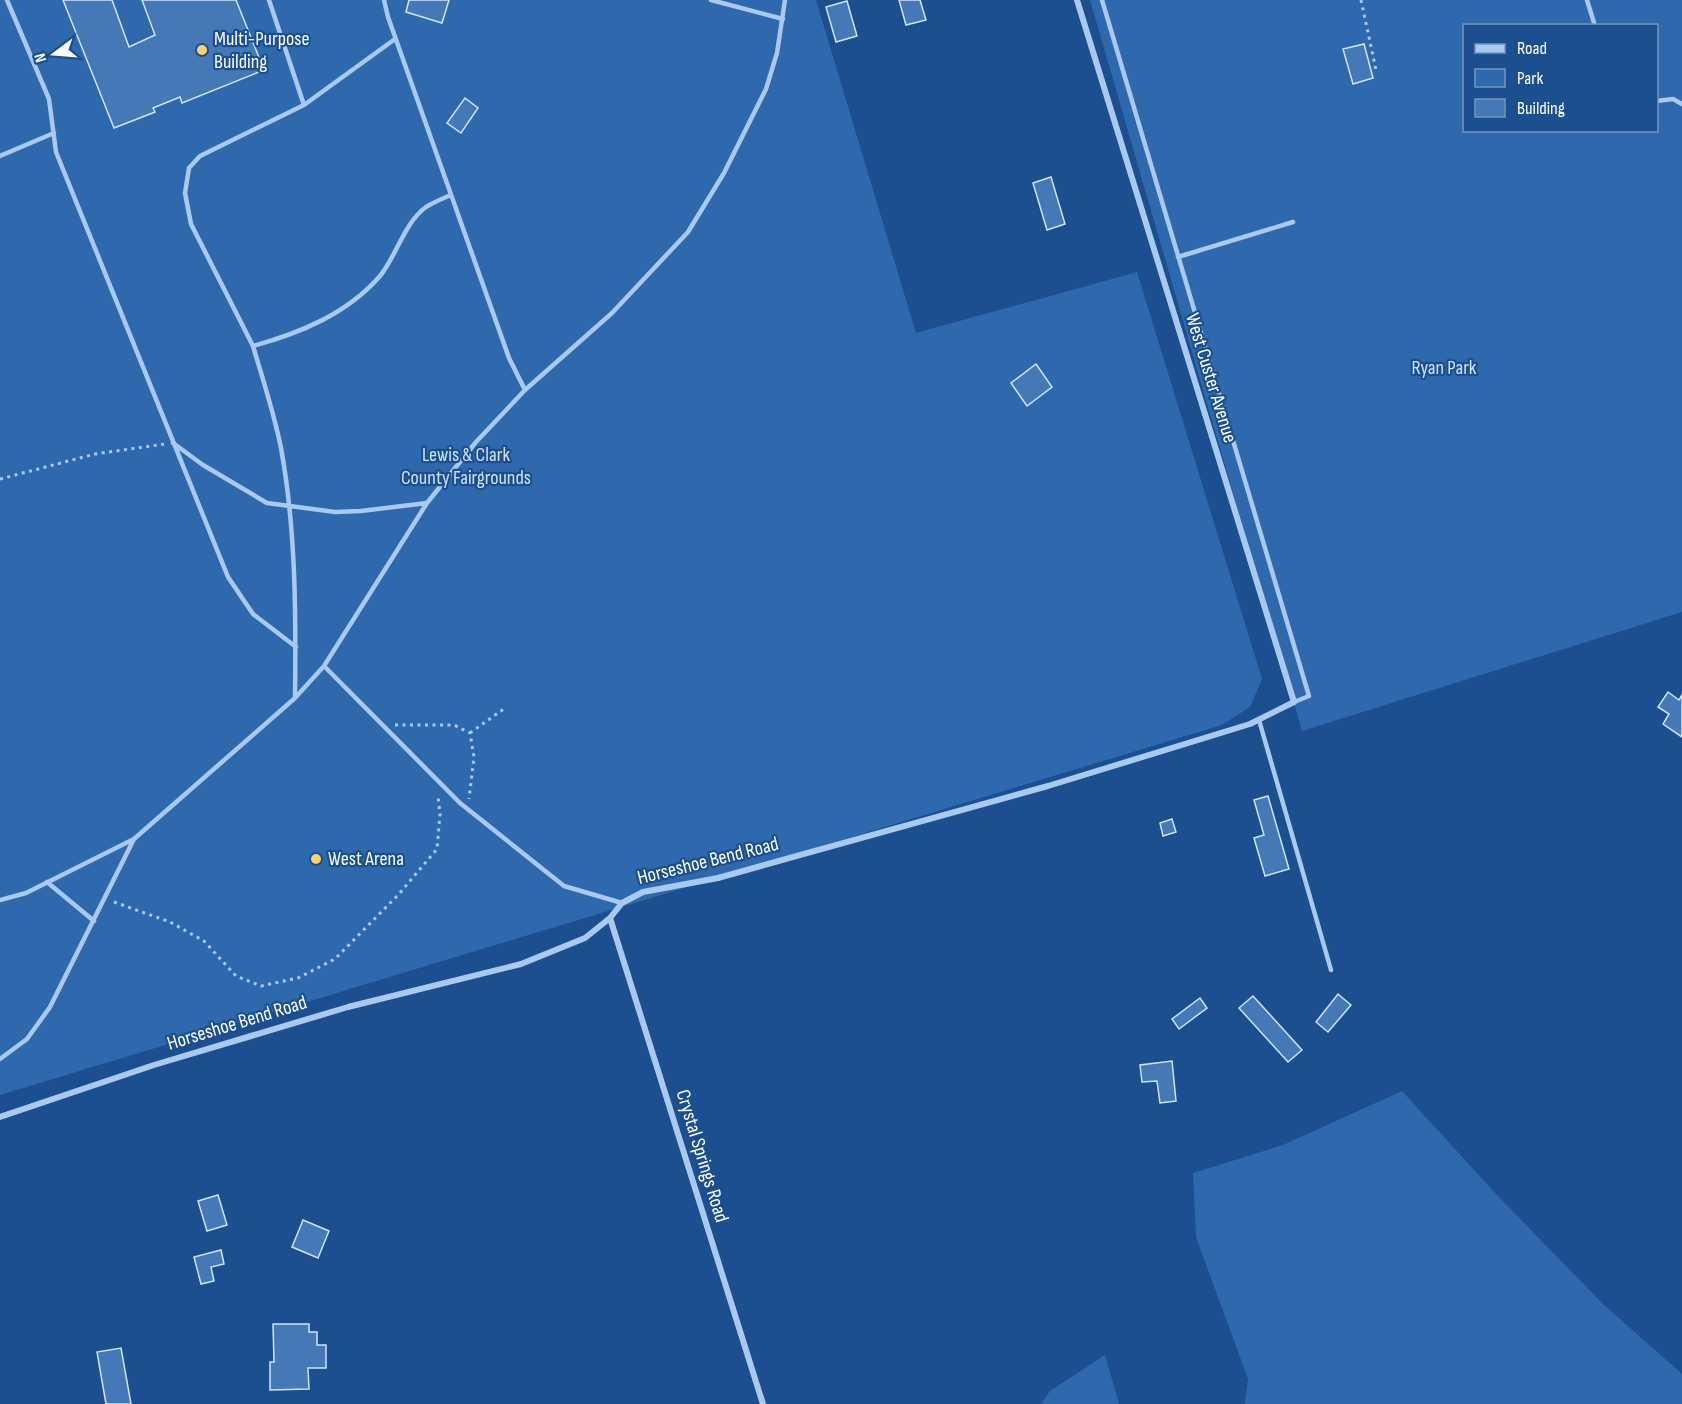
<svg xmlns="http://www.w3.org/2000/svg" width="1682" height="1404" viewBox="0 0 1682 1404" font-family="'Sofia Sans Condensed',sans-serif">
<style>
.green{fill:#2e69ad;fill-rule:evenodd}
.building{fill:#4478b7;stroke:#cfe3fa;stroke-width:1.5}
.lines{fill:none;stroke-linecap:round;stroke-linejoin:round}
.path{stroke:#a9c9ee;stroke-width:3;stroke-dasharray:3 4.5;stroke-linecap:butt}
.lane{stroke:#a9c9ee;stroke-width:4.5}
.street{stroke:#a9c9ee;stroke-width:6}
.poi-dot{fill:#ffd166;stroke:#1b4f8f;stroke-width:2}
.labels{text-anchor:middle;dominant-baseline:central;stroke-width:4.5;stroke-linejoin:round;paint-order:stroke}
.poi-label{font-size:20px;fill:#fff;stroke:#1b4f8f;text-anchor:start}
.park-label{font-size:20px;fill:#cfe3fa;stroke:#1b4f8f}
.street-label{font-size:20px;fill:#fff;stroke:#1b4f8f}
</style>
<rect width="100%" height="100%" fill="#1b4f8f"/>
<path class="green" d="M 0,0 L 816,0 L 916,333 L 1137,272 L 1262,679 L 1250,707 L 1222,725 L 0,1095 Z
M 1090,0 L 1682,0 L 1682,612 L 1302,731 ZM 1464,26 L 1656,26 L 1656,130 L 1464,130 Z
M 1402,1091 L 1496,1194 L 1603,1304 L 1682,1374 L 1682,1404 L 1245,1404 L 1248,1379 L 1196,1237 L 1193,1173 L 1283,1145 Z
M 1105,1355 L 1119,1404 L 1041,1404 L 1050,1391 Z"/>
<path class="building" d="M 63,0 L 112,0 L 129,47 L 155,35 L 142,0 L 236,0 L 264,70 L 182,103 L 180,97 L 153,108 L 155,112 L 114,128 Z
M 409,0 L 449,0 L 442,23 L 406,12 Z
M 899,0 L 920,0 L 926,20 L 906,25 Z
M 847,1 L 857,36 L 836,42 L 826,7 Z
M 1364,44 L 1373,78 L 1353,84 L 1343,49 Z
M 465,98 L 478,108 L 461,133 L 447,123 Z
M 1051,177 L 1065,224 L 1047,230 L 1033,183 Z
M 1036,364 L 1052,387 L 1027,406 L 1011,383 Z
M 1668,692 L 1679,700 L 1682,695 L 1682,737 L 1663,724 L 1669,714 L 1658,707 Z
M 1268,796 L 1289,869 L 1265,876 L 1254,838 L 1264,835 L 1254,800 Z
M 1172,819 L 1176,832 L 1163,836 L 1160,823 Z
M 1338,994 L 1351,1005 L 1328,1032 L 1316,1022 Z
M 1253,996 L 1302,1050 L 1288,1062 L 1239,1008 Z
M 1200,998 L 1207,1008 L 1179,1029 L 1172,1019 Z
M 1172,1061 L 1176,1101 L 1160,1103 L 1157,1081 L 1142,1082 L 1140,1065 Z
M 218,1195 L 227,1225 L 207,1231 L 198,1201 Z
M 303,1220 L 329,1231 L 318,1258 L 292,1247 Z
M 221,1250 L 224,1264 L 211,1267 L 214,1281 L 201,1284 L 194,1257 Z
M 273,1324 L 309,1324 L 309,1332 L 317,1332 L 317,1345 L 326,1345 L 326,1368 L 308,1368 L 309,1389 L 270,1390 L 270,1362 L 274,1362 Z
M 121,1348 L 131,1404 L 106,1404 L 97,1352 Z"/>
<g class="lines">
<path class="path" d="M 1361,0 L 1376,70
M 0,479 L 95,454 L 165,444
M 395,725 L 454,725 L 470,733 L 474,757 L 469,799
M 470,733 L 505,708
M 114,902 L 170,922 L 204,941 L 236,976 L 261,986 L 298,978 L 335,959 L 399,894 L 437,849 L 440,814 L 438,796"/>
<path class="lane" d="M 7,0 L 49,99 L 56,152 L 228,577 L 253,614 L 296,647
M 269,0 L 304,105 L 395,39
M 384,0 L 388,17 L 509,358 L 525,390
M 711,0 L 783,19
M 1102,0 L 1309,696 L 1294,702
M 1587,0 L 1595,26
M 1656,101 L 1673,99 L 1682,104
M 0,156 L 54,133
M 1178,257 L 1293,222
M 253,346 L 191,224 L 185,193 L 189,168 L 200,156 L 304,105
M 173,443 L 203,465 L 267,503 L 335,512 L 361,511 L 427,503
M 324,666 L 460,803 L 564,886 L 622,903
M 295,698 C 296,615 296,530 281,448 C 274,413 263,380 253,346 C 300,333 347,314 380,276 C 397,255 404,223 426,207 C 434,202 442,199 451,195
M 1259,720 L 1331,970
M 47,882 L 94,921
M 0,900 L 26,893 L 134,839
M 0,1059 L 27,1039 L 50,1007 L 134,839 L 295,698 L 324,666 L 427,503 L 476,442 L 525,390 L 612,313 L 688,232 L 724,173 L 766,89 L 777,53 L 785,0"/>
<path class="street" d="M 610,918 L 763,1404
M 0,1117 L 154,1065 L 348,1007 L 521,964 L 585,938 L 610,918 L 622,903 L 643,892 L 718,878 L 1048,786 L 1250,724 L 1294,702 L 1077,0"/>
</g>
<g class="poi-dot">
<circle cx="202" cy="50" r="6"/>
<circle cx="316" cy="859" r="6"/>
</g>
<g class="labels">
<g class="poi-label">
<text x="214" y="39">Multi-Purpose<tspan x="214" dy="23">Building</tspan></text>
<text x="328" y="859">West Arena</text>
</g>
<g class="park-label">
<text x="1444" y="368">Ryan Park</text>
<text x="466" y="455">Lewis &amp; Clark<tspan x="466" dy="23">County Fairgrounds</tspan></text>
</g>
<g class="street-label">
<text transform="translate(1211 378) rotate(73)">West Custer Avenue</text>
<text transform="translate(708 861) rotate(-14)">Horseshoe Bend Road</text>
<text transform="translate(237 1023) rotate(-17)">Horseshoe Bend Road</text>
<text transform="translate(702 1156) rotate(73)">Crystal Springs Road</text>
</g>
</g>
<rect x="1463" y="24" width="195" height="108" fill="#1b4f8f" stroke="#7695bc" stroke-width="1.5"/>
<rect x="1475" y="44" width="30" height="9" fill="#a9c9ee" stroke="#7695bc" stroke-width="1.5"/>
<text x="1517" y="54" font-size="18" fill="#ffffff">Road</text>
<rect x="1475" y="69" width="30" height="18" fill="#2e69ad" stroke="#7695bc" stroke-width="1.5"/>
<text x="1517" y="84" font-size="18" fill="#ffffff">Park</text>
<rect x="1475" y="99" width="30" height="18" fill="#4478b7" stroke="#7695bc" stroke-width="1.5"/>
<text x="1517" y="114" font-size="18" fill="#ffffff">Building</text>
<g transform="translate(54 54) rotate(254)" stroke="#1b4f8f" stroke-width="4.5" paint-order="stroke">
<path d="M0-4.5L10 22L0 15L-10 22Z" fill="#ffffff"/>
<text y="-9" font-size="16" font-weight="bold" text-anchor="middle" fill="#ffffff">N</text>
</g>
</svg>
